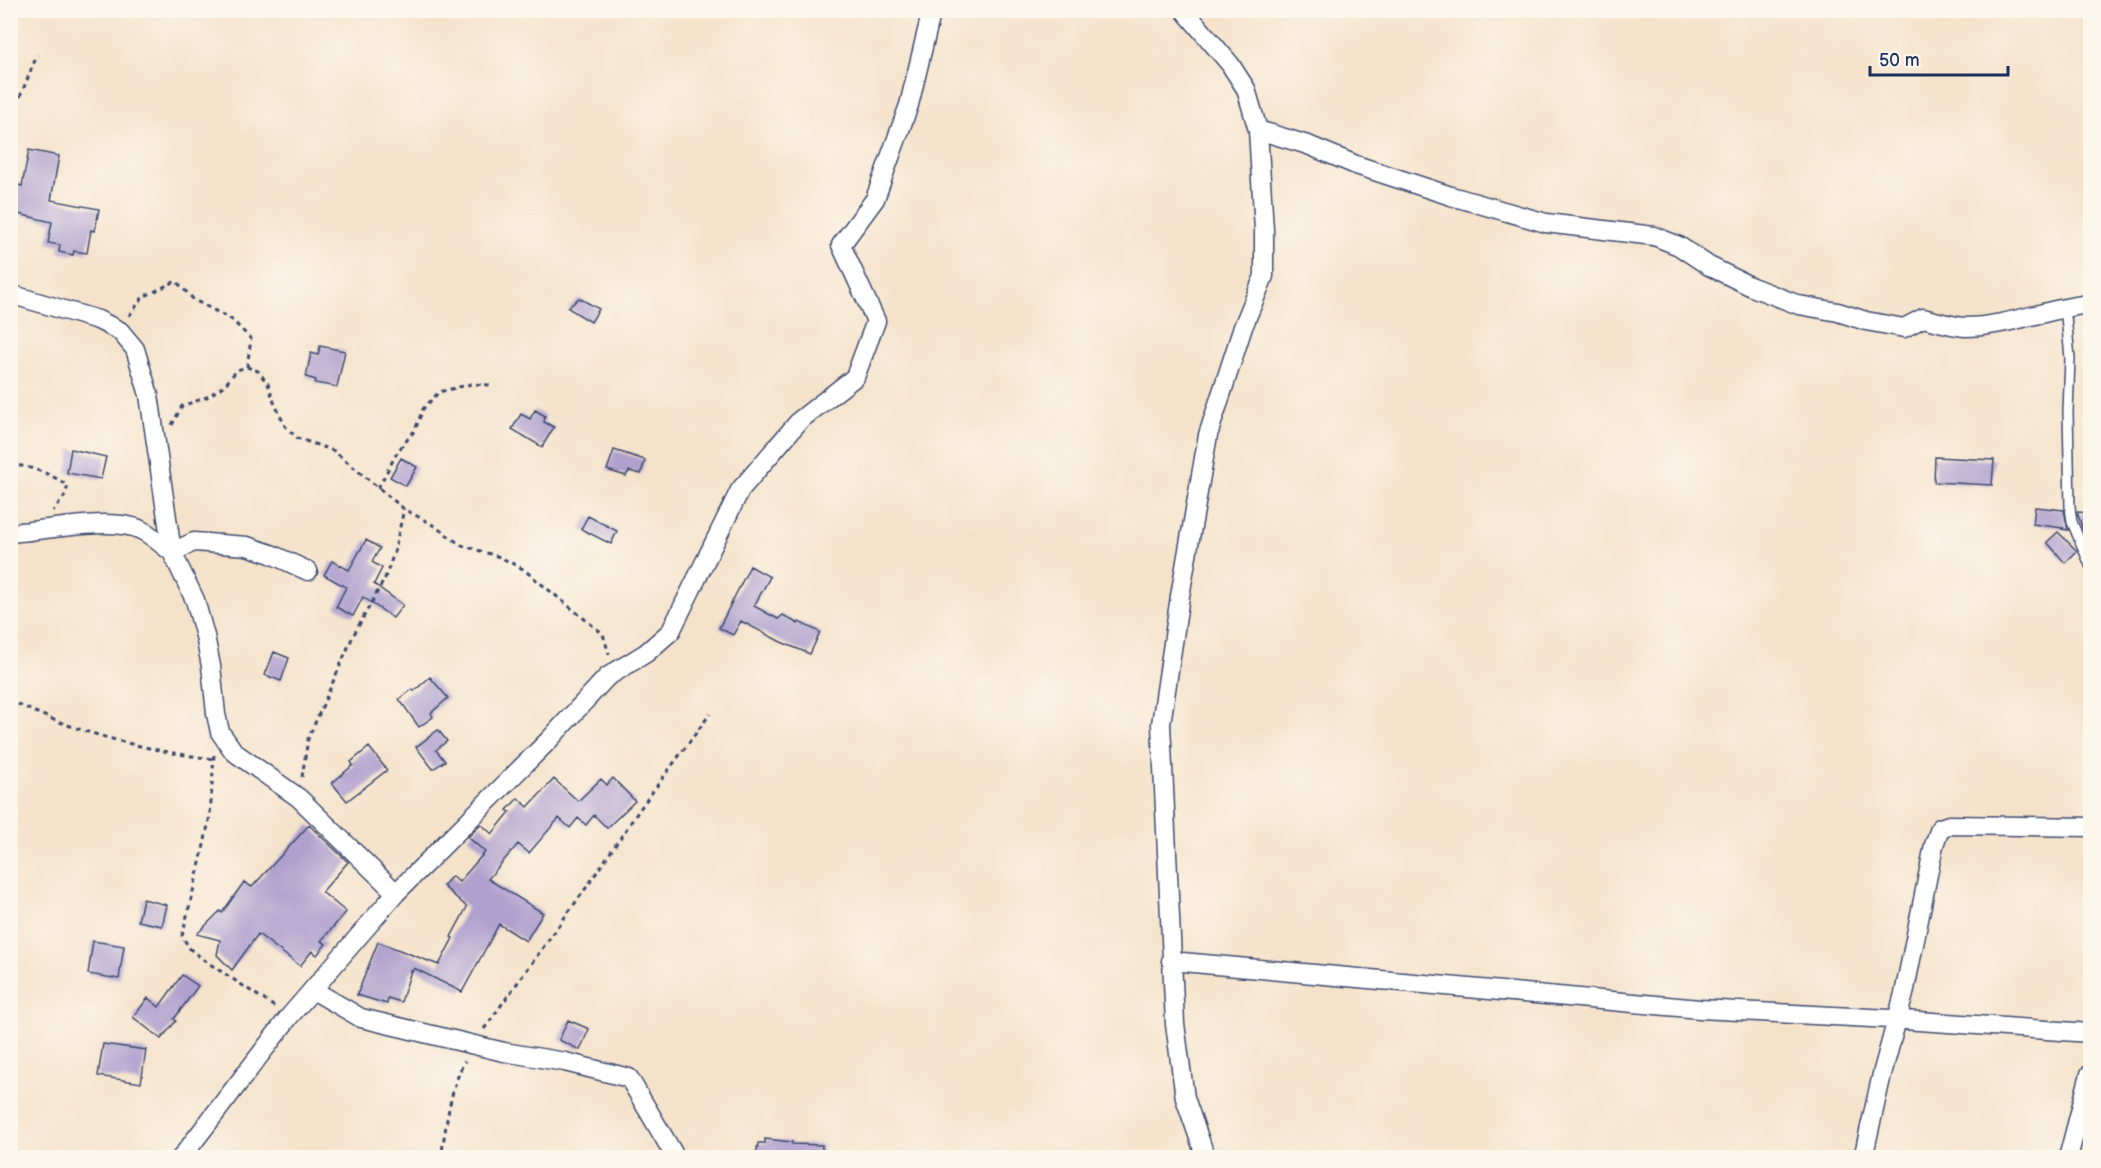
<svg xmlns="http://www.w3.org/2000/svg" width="2101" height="1168" viewBox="0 0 2101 1168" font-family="'Balsamiq Sans',sans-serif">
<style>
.building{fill:#afa0ce}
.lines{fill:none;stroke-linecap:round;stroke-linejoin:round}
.lane-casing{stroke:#3c4a6e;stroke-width:12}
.street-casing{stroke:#3c4a6e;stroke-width:21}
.path{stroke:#3c4a6e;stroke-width:3;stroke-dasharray:4.5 4.5;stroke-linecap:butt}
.lane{stroke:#fff;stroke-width:9}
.street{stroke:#fff;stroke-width:18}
</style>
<rect width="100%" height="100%" fill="#fbf7ec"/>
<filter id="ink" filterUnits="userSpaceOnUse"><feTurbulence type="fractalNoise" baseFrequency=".0167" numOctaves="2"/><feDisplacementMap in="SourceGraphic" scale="12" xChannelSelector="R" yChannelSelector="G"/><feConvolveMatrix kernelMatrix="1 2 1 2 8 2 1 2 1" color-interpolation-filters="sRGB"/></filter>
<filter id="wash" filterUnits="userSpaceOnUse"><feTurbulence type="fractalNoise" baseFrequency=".008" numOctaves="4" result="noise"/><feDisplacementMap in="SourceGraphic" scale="24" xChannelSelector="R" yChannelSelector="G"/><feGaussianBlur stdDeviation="1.35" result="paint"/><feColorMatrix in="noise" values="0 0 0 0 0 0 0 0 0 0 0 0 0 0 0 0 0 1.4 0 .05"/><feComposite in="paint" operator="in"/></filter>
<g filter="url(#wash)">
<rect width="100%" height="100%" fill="#f5e2ca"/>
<g id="blocks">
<path class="building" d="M 29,150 L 59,156 L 51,200 L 99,209 L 95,231 L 91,230 L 87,253 L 74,251 L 73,255 L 59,252 L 60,245 L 48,243 L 52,222 L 10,212 L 10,183 L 22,186 Z
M 579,298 L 599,309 L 591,322 L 568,308 Z
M 320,346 L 345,351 L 337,387 L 315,383 L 316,380 L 306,377 L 311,353 L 318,355 Z
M 535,410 L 545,416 L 544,422 L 554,427 L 542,447 L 512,429 L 521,414 L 530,419 Z
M 71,449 L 106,457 L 101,479 L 67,473 Z
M 614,450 L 645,460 L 641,474 L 629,471 L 626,476 L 607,470 Z
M 1935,457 L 1994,460 L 1992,485 L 1934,482 Z
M 401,458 L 417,467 L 406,486 L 390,477 Z
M 2035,507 L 2064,510 L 2068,530 L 2062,529 L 2063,528 L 2033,524 Z
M 2077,512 L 2091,513 L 2091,534 L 2084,533 Z
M 588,516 L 617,531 L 611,544 L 581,529 Z
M 2058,532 L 2077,551 L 2065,563 L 2047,542 Z
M 366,540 L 380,548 L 372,562 L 382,568 L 374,584 L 403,605 L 393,618 L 363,597 L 353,616 L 336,607 L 346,587 L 324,575 L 332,561 L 349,570 Z
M 750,566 L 770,577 L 754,606 L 778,619 L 783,615 L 798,624 L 799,622 L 820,632 L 810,654 L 781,642 L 741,621 L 733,635 L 719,628 Z
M 274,652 L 289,658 L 281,681 L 265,675 Z
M 430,677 L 448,698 L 431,713 L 433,717 L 419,727 L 399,699 L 413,689 L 414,691 Z
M 438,730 L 447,741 L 436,750 L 445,761 L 433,769 L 416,747 Z
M 369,747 L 387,770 L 347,801 L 332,783 L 353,765 L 351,762 Z
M 613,778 L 635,801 L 607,828 L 594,815 L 586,825 L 578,818 L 570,828 L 559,818 L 529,853 L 518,844 L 488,879 L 543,913 L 526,941 L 499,924 L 462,992 L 414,968 L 412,972 L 411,971 L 401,1002 L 388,998 L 387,1004 L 357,995 L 378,942 L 439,965 L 453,938 L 451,937 L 467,907 L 443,886 L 452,876 L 459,882 L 485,852 L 468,837 L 481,824 L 492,834 L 510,812 L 507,810 L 518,798 L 528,807 L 554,779 L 578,801 L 601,779 L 607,785 Z
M 309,825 L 348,862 L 322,892 L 346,912 L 321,941 L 326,944 L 317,955 L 312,951 L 300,966 L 258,934 L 232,970 L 217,955 L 220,940 L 197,934 L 220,911 L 222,913 L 244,882 L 252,887 Z
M 143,899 L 167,905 L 162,926 L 138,921 Z
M 93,941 L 124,946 L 119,979 L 88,974 Z
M 182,975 L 198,986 L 174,1019 L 176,1021 L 161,1039 L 133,1017 L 148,998 L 159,1007 Z
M 568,1020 L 589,1029 L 580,1050 L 559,1040 Z
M 103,1044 L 146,1050 L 141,1083 L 98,1076 Z
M 765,1139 L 792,1142 L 792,1144 L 822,1145 L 822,1158 L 756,1158 L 758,1143 L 765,1143 Z"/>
</g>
</g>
<g filter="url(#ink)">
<use href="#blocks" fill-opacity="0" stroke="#3c4a6e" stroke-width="1.5"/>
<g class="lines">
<g class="lane-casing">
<path id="lane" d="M 2065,306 L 2070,358 L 2068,412 L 2070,507 L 2072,522 L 2090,565"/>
</g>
<g class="street-casing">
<path id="street" d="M 1184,10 L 1230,64 L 1246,89 L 1258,130 L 1264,230 L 1264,276 L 1243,327 L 1208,435 L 1180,596 L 1161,724 L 1175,1024 L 1185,1098 L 1206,1158
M 1258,130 L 1308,145 L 1356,165 L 1451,196 L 1546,223 L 1654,236 L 1679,246 L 1709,266 L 1752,287 L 1799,305 L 1838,312 L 1866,321 L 1904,328 L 1923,318 C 1936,321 1951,326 1965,327 C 2006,327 2049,308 2090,304
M 10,294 L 98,320 L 120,331 L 135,349 L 149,395 L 172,552 L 195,600 L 205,636 L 211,666 L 216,714 L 220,732 L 234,752 L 299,798 L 396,893
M 10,533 C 44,531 112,516 141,530 C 152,535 162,545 172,552 L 194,542 L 247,546 L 271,554 L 308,571
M 1171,961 L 1700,1009 L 1890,1019 L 2090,1033
M 313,990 L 361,1018 L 504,1052 L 565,1062 L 629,1078 L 676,1158
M 181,1158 L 289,1017 L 396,893 L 549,740 L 607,677 L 646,653 L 671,631 L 740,490 L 800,420 L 855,377 L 876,321 L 841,245 L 875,199 L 909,105 L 932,10
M 1863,1158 L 1882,1074 L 1904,994 L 1934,845 L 1940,828 L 1949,825 L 2090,827
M 2068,1158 L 2090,1074"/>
</g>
<path class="path" d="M 10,122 L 37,55
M 129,316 L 143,297 L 176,281 L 194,300 L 231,319 L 251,339 L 247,367
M 172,425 L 182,406 L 207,397 L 225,385 L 237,370 L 247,367 L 258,371 L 268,384 L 274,402 L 285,426 L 297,438 L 334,451 L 404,509 L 430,523 L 461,545 L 500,557 L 523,569 L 603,634 L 609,654
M 10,464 C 32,467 50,473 68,486 L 64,497 L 53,511
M 378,488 L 398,451 L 415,430 L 423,409 L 439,392 L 471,384 L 491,385
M 10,700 C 69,731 147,751 214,759
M 214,755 L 210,816 L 201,859 L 182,936 L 190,949 L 207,962 L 275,1007
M 302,777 L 308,739 L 353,636 L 385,578 L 394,553 L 404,509
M 484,1029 L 586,888 L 642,806 L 710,714
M 441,1158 C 446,1127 450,1087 465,1061"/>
<use href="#lane" class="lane"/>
<use href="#street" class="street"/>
</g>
</g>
<rect width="2101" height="1168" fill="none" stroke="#fbf7ec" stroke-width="36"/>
<path d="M1870 66v9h138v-9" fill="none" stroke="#1b2f5e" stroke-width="3"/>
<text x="1879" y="66" font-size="18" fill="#1b2f5e" stroke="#fbf7ec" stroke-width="4.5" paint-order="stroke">50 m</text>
</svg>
